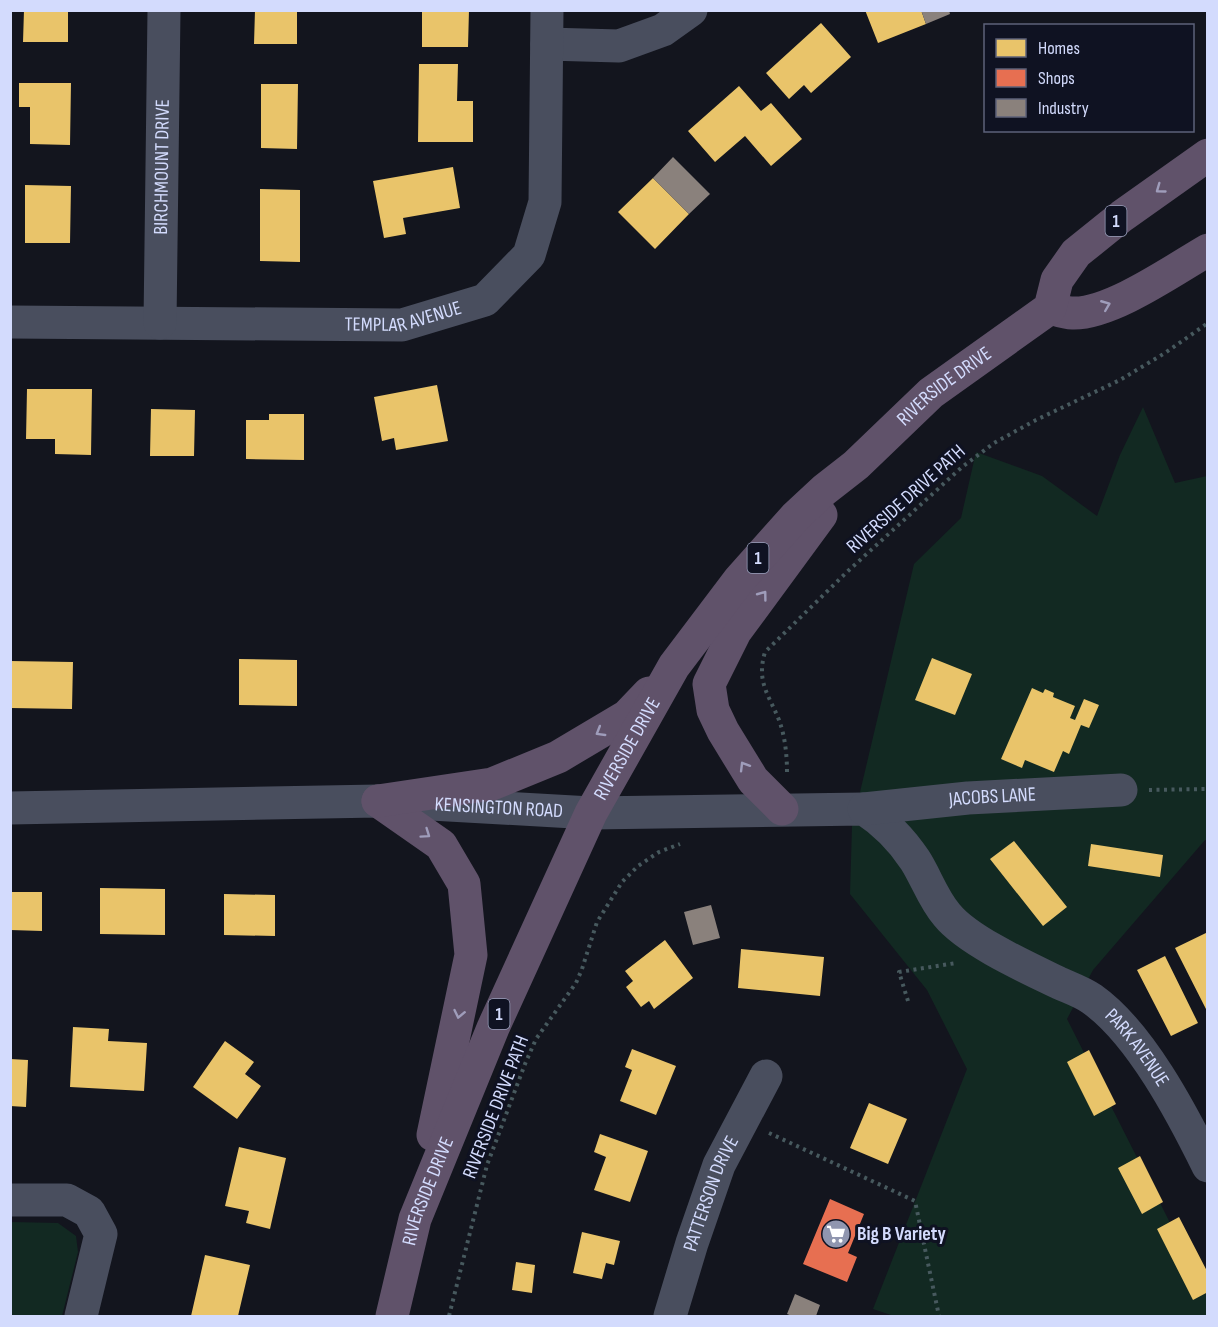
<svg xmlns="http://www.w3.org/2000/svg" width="1218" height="1327" viewBox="0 0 1218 1327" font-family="'Sofia Sans Condensed',sans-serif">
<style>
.green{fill:#122922}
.homes{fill:#e9c46a}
.shops{fill:#e76f51}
.industry{fill:#8a817c}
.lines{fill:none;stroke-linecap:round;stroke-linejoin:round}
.path{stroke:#47595e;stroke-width:4;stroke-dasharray:3 4.5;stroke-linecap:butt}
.minor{stroke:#494e5e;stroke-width:33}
.highway{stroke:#60526a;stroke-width:33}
.oneway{stroke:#9f9dbb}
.labels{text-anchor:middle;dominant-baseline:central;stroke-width:6;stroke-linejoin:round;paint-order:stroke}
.shield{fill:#0f1222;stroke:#989fbb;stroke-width:1.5}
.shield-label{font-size:18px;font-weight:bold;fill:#d3dbfd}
.street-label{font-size:20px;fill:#d3dbfd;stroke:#0f1222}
.poi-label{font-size:20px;font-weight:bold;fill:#d3dbfd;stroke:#0f1222;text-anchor:start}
</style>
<rect width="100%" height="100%" fill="#13151e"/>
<path class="green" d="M 1143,407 L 1175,483 L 1207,476 L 1207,840 L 1205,840 L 1093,970 L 1067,1019 L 1207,1296 L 1207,1316 L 894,1316 L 873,1309 L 967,1069 L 927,990 L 850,894 L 852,826 L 914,564 L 961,518 L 976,452 L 1042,476 L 1097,516 L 1120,455 Z
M 11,1222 L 58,1223 L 76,1236 L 78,1252 L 62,1316 L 11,1316 Z"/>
<path class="homes" d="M 24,10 L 68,10 L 68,42 L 23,42 Z
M 255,10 L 297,10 L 297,44 L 254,44 Z
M 422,10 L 469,10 L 468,47 L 422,47 Z
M 865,10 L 921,10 L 926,24 L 878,43 Z
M 821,23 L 851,57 L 811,93 L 804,85 L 789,99 L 766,73 Z
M 419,64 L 458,64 L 457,101 L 473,101 L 473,142 L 418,142 Z
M 19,83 L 71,83 L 70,145 L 30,144 L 30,107 L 19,107 Z
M 261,84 L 298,84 L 297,149 L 261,148 Z
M 739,86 L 761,111 L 771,103 L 802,139 L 771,166 L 745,136 L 715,162 L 688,131 Z
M 453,167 L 460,208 L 403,218 L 406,234 L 384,238 L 373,181 Z
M 653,178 L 689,214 L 655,249 L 618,212 Z
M 25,185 L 71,186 L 70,243 L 25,243 Z
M 260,189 L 300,190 L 300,262 L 260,261 Z
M 437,385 L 448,441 L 396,450 L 394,438 L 382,441 L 374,397 Z
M 27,389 L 92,389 L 91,455 L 55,454 L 55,439 L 26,439 Z
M 151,409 L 195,410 L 194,456 L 150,456 Z
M 269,414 L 304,414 L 304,460 L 246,459 L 246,420 L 269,420 Z
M 932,658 L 972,674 L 955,715 L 915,700 Z
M 239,659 L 297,660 L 297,706 L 239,705 Z
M 10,661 L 73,662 L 72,709 L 10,708 Z
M 1032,688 L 1043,693 L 1045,689 L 1054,693 L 1053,697 L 1075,706 L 1070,718 L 1075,720 L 1084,699 L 1099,705 L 1089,728 L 1081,725 L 1069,754 L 1063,751 L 1054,772 L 1025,760 L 1022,768 L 1001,759 Z
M 1014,841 L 1067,907 L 1043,926 L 990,859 Z
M 1091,844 L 1163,855 L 1160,877 L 1088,866 Z
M 100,888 L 165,889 L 165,935 L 100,934 Z
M 10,892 L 42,892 L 42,931 L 10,930 Z
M 224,894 L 275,895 L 275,936 L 224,935 Z
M 1208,932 L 1208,1013 L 1175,948 Z
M 665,940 L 693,978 L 654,1009 L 649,1001 L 641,1007 L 626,987 L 633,981 L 625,971 Z
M 741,949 L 824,957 L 820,996 L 738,988 Z
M 1165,956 L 1198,1023 L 1171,1036 L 1137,970 Z
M 73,1027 L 109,1029 L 108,1041 L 147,1043 L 144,1091 L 70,1087 Z
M 225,1041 L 254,1062 L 245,1074 L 261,1086 L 237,1119 L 193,1087 Z
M 632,1049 L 676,1066 L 656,1115 L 620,1101 L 632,1070 L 625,1067 Z
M 1089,1050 L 1116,1104 L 1094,1116 L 1067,1062 Z
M 10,1059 L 28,1060 L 26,1107 L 10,1106 Z
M 869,1103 L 907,1119 L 888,1164 L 850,1148 Z
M 600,1134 L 648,1151 L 630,1202 L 594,1190 L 606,1157 L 594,1152 Z
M 239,1147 L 286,1158 L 270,1229 L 246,1223 L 249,1211 L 225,1206 Z
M 1140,1156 L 1163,1202 L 1142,1214 L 1118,1168 Z
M 1179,1217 L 1208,1273 L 1208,1292 L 1193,1300 L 1157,1229 Z
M 582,1232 L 620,1241 L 614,1265 L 606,1263 L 602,1279 L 573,1273 Z
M 205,1255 L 250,1265 L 238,1316 L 191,1316 Z
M 516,1262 L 535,1265 L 532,1293 L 512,1290 Z"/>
<path class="shops" d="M 830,1199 L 864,1214 L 848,1253 L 857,1257 L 847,1282 L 803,1264 Z"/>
<path class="industry" d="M 921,10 L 949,10 L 950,14 L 926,24 Z
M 673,157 L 710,194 L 689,214 L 653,178 Z
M 711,905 L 720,938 L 693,945 L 684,912 Z
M 795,1294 L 820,1305 L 816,1316 L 792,1316 L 787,1314 Z"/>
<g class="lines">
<path class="path" d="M 787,772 C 787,755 785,736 779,720 C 769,695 756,682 765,652 L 848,571 L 962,467 L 994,443 L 1036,420 L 1120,380 L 1165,353 L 1208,323
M 1149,790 L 1208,789
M 908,1001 L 899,972 L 956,963
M 769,1133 L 915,1201 L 939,1316
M 449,1316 L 487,1165 L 525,1064 L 536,1039 L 576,983 L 582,969 L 597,922 L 622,882 L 638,866 L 659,852 L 680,844"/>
<g class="minor">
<path d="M 547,44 L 619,46 L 663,30 L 691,10"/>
<path id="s1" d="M 10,322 L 402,325 L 485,300 L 529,255 L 545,202 L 547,10"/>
<path id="s2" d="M 160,323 L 164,10"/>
<path id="s3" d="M 10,808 L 378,801 L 591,813 L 864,809 C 884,822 901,839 915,860 C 926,877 933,899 947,915 C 968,941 1028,968 1059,983 C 1070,988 1082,992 1092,999 C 1140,1033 1182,1113 1208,1166"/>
<path id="s4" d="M 864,809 L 968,798 L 1121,790"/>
<path d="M 10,1200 L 67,1200 L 89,1212 L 101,1234 L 81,1316"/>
<path id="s5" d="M 670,1316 L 692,1243 L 719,1165 L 766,1076"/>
</g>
<g class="highway">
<path d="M 1050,308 C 1057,310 1065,313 1072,313 C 1110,315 1175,269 1208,250"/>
<path d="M 378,801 L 441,845 L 464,884 L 471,955 L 433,1135"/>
<path d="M 378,801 L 492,784 L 558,757 L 627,716 L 649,693"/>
<path d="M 782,809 L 753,780 L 723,731 L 713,710 L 709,684 L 735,632 L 821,515"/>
<path id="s6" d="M 392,1316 L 415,1219 L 493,1028 L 591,813 L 674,666 L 739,580 L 796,516 L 824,490 L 856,465 L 931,393 L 1050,308 L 1057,280 L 1076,253 L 1122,216 L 1208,155"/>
</g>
</g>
<defs><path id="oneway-chevron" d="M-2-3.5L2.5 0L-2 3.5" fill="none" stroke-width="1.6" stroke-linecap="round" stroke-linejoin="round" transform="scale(1.5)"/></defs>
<g class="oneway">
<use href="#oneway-chevron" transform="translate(1160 189) rotate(144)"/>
<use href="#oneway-chevron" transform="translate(1106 305) rotate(-22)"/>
<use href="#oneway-chevron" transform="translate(763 595) rotate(-53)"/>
<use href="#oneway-chevron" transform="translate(600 732) rotate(149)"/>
<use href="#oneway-chevron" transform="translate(744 766) rotate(-121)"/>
<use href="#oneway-chevron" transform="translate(426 834) rotate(35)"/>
<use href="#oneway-chevron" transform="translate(459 1014) rotate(102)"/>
</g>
<defs>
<g id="supermarket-disc" transform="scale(1.5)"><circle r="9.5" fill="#9096af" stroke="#0f1222"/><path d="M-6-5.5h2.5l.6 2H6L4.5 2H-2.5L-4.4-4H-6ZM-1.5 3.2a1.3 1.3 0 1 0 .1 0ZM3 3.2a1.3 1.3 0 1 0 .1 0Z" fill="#fff"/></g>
</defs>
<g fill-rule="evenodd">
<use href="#supermarket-disc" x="836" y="1234"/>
</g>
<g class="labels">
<g class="shield">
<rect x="1105.5" y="206" width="21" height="30" rx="4.5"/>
<rect x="747.5" y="543" width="21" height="30" rx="4.5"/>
<rect x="488.5" y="999" width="21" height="30" rx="4.5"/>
</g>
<g class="shield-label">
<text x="1116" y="221">1</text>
<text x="758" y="558">1</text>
<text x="499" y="1014">1</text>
</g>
<g class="street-label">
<text stroke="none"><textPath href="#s2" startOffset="156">BIRCHMOUNT DRIVE</textPath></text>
<text stroke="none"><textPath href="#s1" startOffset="394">TEMPLAR AVENUE</textPath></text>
<text stroke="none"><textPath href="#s6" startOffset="1102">RIVERSIDE DRIVE</textPath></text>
<text transform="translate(906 499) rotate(-42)">RIVERSIDE DRIVE PATH</text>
<text stroke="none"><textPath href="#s6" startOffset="616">RIVERSIDE DRIVE</textPath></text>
<text stroke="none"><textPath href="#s4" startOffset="129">JACOBS LANE</textPath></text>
<text stroke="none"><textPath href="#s3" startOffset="489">KENSINGTON ROAD</textPath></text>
<text stroke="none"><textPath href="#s3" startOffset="1226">PARK AVENUE</textPath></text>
<text transform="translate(496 1107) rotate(-69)">RIVERSIDE DRIVE PATH</text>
<text stroke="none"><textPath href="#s6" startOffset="130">RIVERSIDE DRIVE</textPath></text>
<text stroke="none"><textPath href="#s5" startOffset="129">PATTERSON DRIVE</textPath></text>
</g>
<g class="poi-label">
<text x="857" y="1234">Big B Variety</text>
</g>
</g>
<rect width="1218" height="1327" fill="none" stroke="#d3dbfd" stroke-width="24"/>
<rect x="984" y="24" width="210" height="108" fill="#0f1222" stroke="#5d627a" stroke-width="1.5"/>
<rect x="996" y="39" width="30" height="18" fill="#e9c46a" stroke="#5d627a" stroke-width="1.5"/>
<text x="1038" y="54" font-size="18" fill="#d3dbfd">Homes</text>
<rect x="996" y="69" width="30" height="18" fill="#e76f51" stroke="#5d627a" stroke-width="1.5"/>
<text x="1038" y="84" font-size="18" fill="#d3dbfd">Shops</text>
<rect x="996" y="99" width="30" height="18" fill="#8a817c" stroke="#5d627a" stroke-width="1.5"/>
<text x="1038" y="114" font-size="18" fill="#d3dbfd">Industry</text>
</svg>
